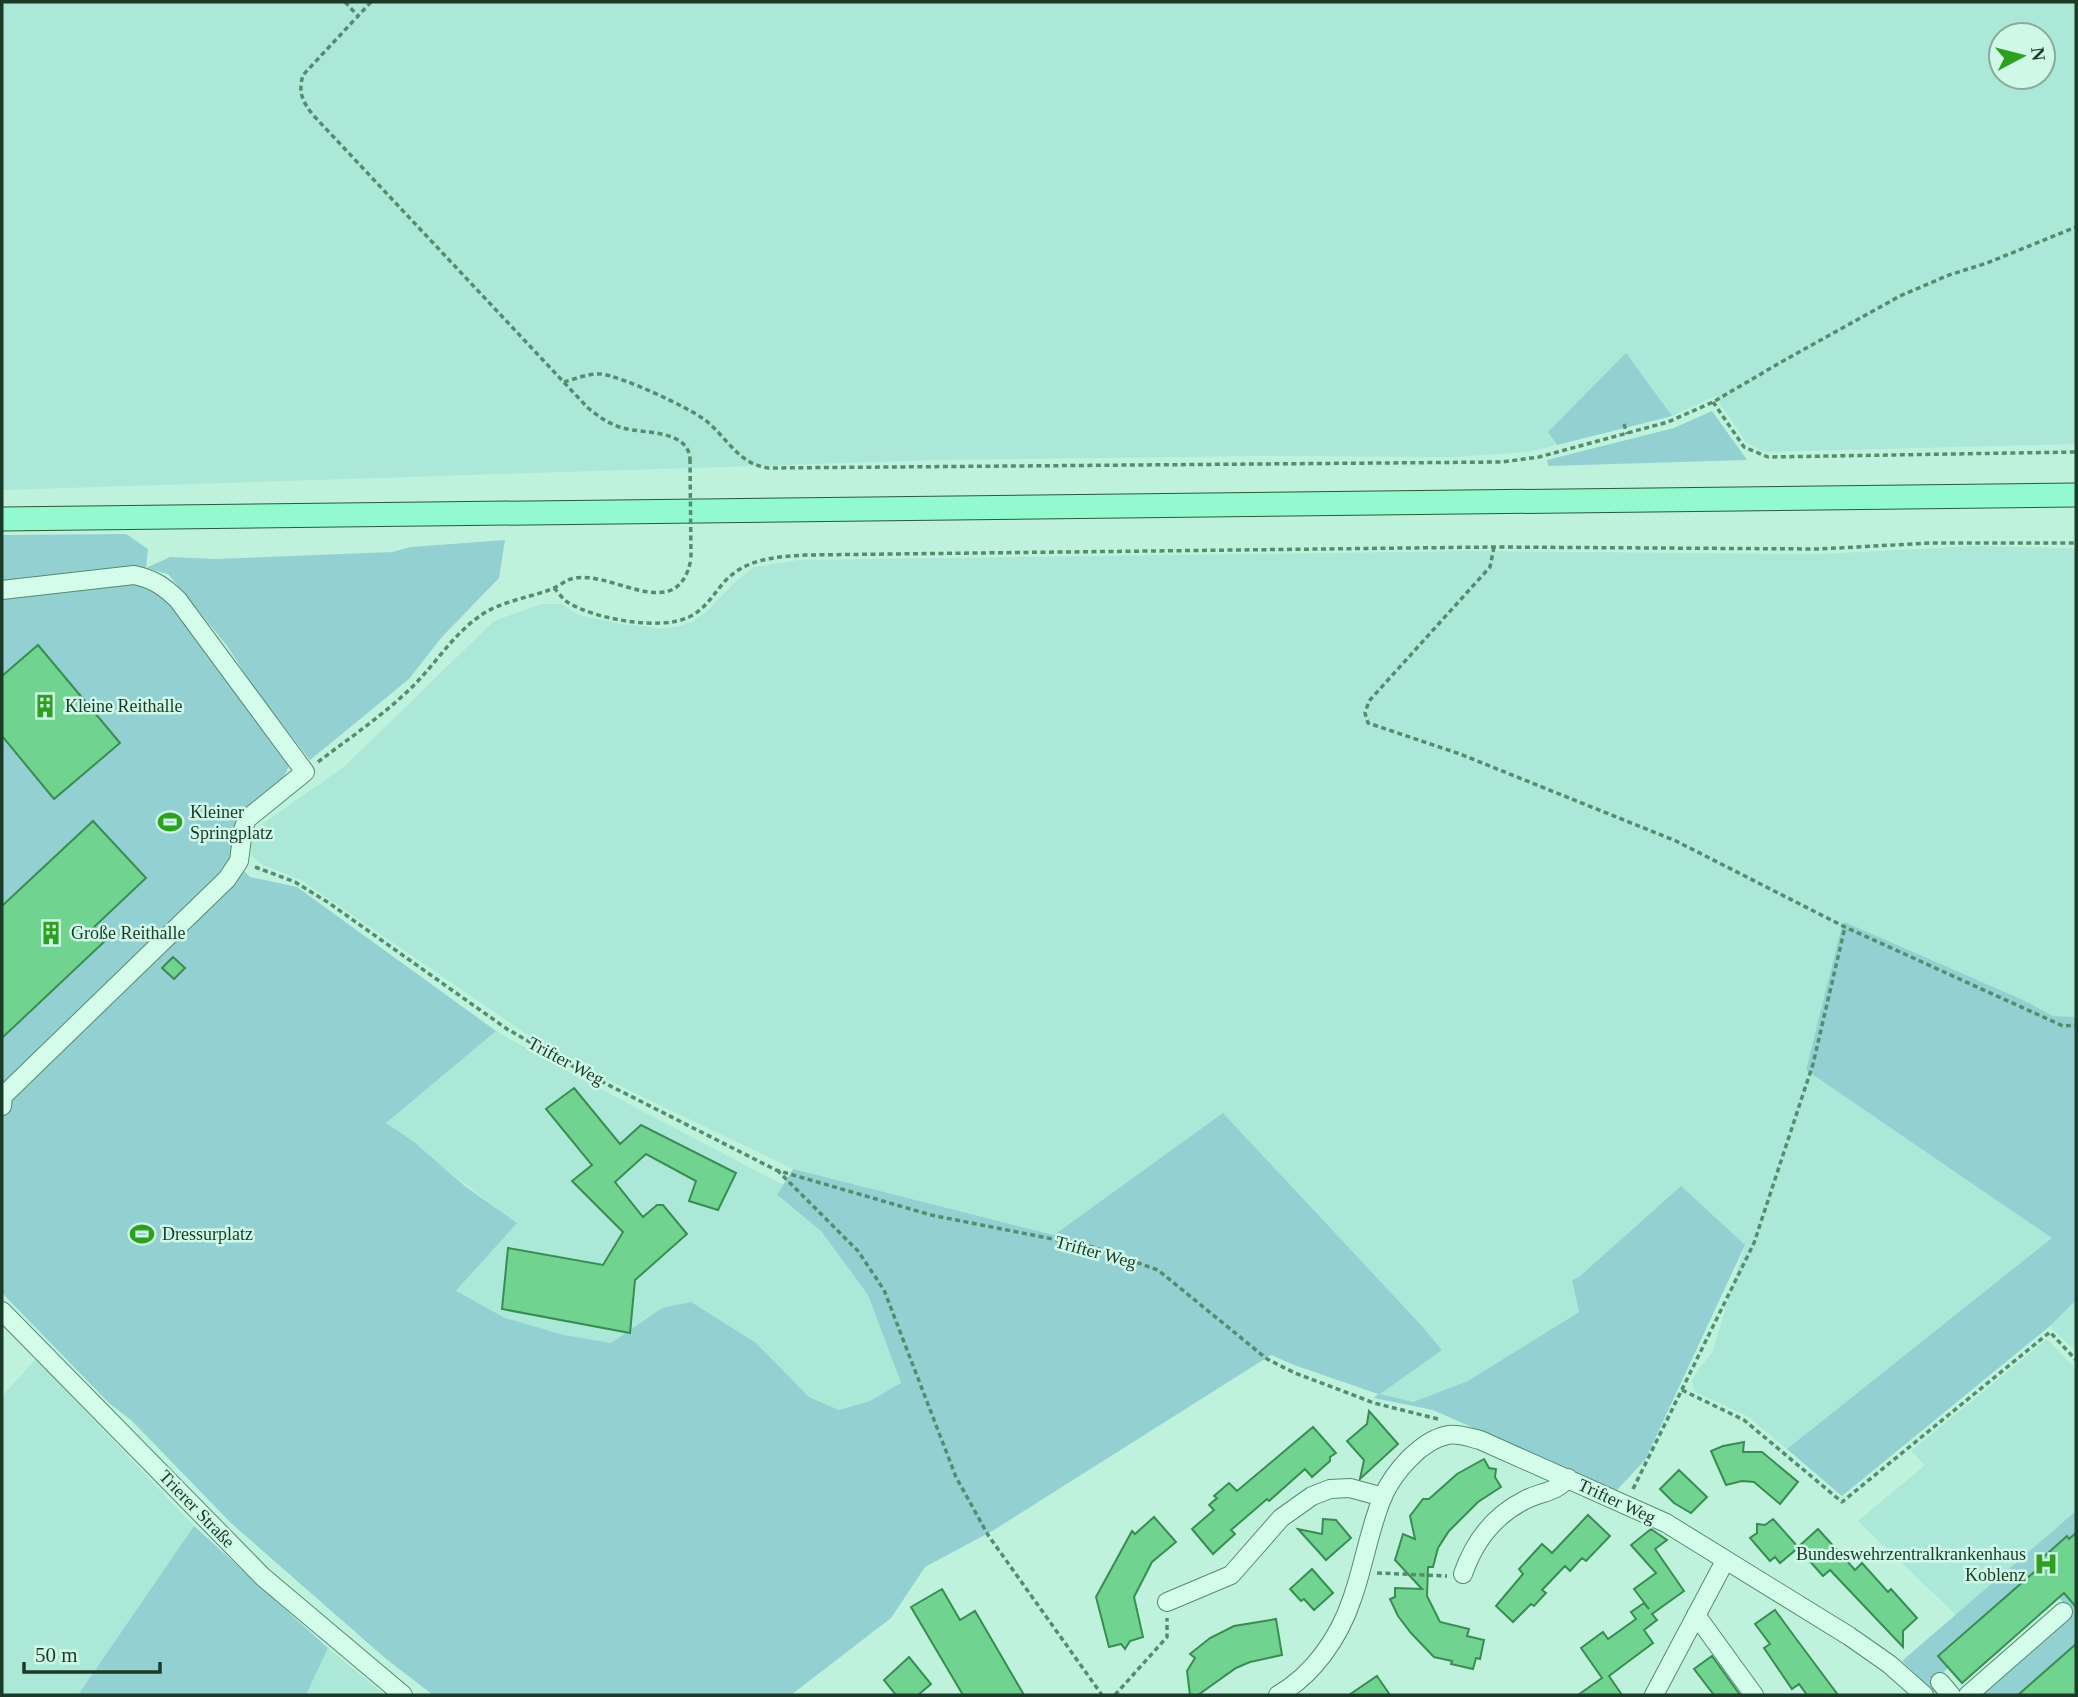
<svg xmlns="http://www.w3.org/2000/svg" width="2078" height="1697" viewBox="0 0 2078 1697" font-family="Georgia,serif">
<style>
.farmland{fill:#abe8d8;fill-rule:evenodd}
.green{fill:#92d0d1}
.building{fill:#71d390;stroke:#398d52;stroke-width:2}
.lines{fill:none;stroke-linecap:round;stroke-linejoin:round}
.minor-casing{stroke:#558c6d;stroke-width:20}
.major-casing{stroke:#2a593b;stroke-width:25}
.path{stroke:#558c6d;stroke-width:3.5;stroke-dasharray:5 3.5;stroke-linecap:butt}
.minor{stroke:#d3fceb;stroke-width:18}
.major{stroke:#93f9ce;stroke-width:23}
.path-bridge{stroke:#558c6d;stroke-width:3.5;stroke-dasharray:5 3.5;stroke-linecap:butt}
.labels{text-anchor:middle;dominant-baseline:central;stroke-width:5;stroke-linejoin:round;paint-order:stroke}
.poi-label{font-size:18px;fill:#1b3a27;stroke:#cff8e8;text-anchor:start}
.street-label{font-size:18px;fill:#1b3a27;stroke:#cff8e8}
</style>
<rect width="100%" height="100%" fill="#bff2dd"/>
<path class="farmland" d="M 2,2 L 2076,2 L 2076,444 L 1765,452 L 1746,442 L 1715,396 L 1672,416 L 1626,354 L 1548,433 L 1557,445 L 1528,452 L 1455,457 L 1262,456 L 940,460 L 2,490 ZM 2001,35 L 2043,35 L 2043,77 L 2001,77 Z
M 1974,546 L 2076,548 L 2076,1017 L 2053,1016 L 2023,1000 L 1846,922 L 1841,929 L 1806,1070 L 2053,1238 L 1787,1449 L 1747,1416 L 1695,1392 L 1692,1381 L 1697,1371 L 1712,1353 L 1745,1245 L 1578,1277 L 1572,1280 L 1579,1312 L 1468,1381 L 1413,1402 L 1379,1394 L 1442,1350 L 1422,1326 L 1224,1114 L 1054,1235 L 793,1169 L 593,1073 L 540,1043 L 301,880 L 261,864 L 251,855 L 251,841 L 259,826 L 344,767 L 494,621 L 542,604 L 561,604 L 579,615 L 621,624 L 659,628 L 676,627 L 692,622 L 706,612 L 734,583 L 754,567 L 798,560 L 1470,551 L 1820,554 Z
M 496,1031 L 561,1068 L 783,1185 L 777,1196 L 821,1231 L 868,1295 L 901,1384 L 870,1401 L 839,1410 L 809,1397 L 756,1343 L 662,1308 L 611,1343 L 564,1335 L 505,1318 L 456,1292 L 516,1223 L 386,1123 Z
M 2076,1300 L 2076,1352 L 2050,1326 Z
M 2047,1339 L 2076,1369 L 2076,1511 L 1956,1615 L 1858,1521 L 1925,1465 L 1911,1451 Z
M 36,1359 L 194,1526 L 78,1695 L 2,1695 L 2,1396 Z
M 328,1648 L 385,1695 L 306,1695 Z"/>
<path class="green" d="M 1626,353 L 1672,416 L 1557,445 L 1548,432 Z
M 1712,411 L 1747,460 L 1548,466 L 1547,460 L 1674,428 Z
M 126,534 L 148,549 L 146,568 L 170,557 L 215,559 L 392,552 L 411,547 L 505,540 L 499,578 L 441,638 L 409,679 L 310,760 L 254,688 L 228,647 L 168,574 L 145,568 L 45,580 L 2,582 L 2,535 Z
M 139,583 L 156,590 L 174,604 L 289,764 C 283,788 266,796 247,809 L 233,860 L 250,877 L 297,887 L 496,1031 L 386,1123 L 414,1142 L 466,1187 L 517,1223 L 456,1291 L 505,1318 L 564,1335 L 611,1343 L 662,1308 L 691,1302 L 756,1343 L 809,1397 L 839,1410 L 870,1401 L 901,1383 L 868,1295 L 821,1231 L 777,1195 L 793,1169 L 1054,1235 L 1223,1113 L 1422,1326 L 1442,1350 L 1380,1394 L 1413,1402 L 1468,1381 L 1579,1312 L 1572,1280 L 1579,1277 L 1681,1186 L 1745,1245 L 1645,1460 L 1616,1491 L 1433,1410 L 1374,1398 L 1378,1394 L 1294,1365 L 1271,1355 L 994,1530 L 925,1567 L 891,1618 L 791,1695 L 433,1695 L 385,1658 L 231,1523 L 131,1420 L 110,1404 L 2,1293 L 2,597 Z
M 1845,922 L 2023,1000 L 2053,1016 L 2076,1017 L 2076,1300 L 2050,1326 L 1842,1496 L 1787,1449 L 2052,1238 L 1806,1070 L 1841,929 Z
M 2076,1511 L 2076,1533 L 2069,1539 L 2067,1536 L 2038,1562 L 2041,1566 L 1938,1656 L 1948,1668 L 1934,1681 L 1946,1695 L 1937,1695 L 1902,1661 Z
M 194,1526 L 328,1648 L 306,1695 L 78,1695 Z
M 2064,1593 L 2076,1607 L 2076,1644 L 2018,1695 L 1976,1695 L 2069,1609 L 2059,1598 Z"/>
<path class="building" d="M 38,645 L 120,743 L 54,799 L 2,736 L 2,676 Z
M 93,821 L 146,878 L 94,927 L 106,940 L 2,1038 L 2,906 Z
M 173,957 L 185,968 L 174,979 L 162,968 Z
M 574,1088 L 620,1144 L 641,1125 L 736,1173 L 718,1210 L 689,1201 L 696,1181 L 646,1154 L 615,1182 L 643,1217 L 657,1205 L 663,1205 L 687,1234 L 635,1280 L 630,1333 L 502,1309 L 508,1248 L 603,1265 L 623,1232 L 572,1181 L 592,1165 L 546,1109 Z
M 1369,1411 L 1398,1444 L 1360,1479 L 1364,1460 L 1347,1441 L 1367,1424 Z
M 1313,1427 L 1336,1453 L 1330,1457 L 1330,1461 L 1312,1477 L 1305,1469 L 1269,1501 L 1267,1499 L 1231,1530 L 1235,1534 L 1213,1554 L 1192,1529 L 1214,1510 L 1209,1505 L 1217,1498 L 1214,1496 L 1229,1483 L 1237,1491 Z
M 1744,1442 L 1743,1452 L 1762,1452 L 1798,1482 L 1780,1504 L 1754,1482 L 1742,1481 L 1726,1485 L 1711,1451 L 1723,1446 Z
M 1484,1459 L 1489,1468 L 1496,1469 L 1495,1477 L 1501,1487 L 1478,1502 L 1449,1531 L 1438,1548 L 1433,1567 L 1428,1567 L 1427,1596 L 1440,1622 L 1469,1629 L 1467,1636 L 1484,1640 L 1480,1659 L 1476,1658 L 1473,1669 L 1451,1664 L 1452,1661 L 1434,1657 L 1411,1633 L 1398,1616 L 1390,1599 L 1395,1597 L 1395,1588 L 1422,1589 L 1395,1560 L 1403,1534 L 1415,1539 L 1410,1516 L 1423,1499 L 1429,1499 L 1457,1474 Z
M 1679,1470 L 1707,1497 L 1691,1513 L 1674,1503 L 1660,1489 Z
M 1588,1515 L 1610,1536 L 1586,1561 L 1582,1558 L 1570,1571 L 1565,1566 L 1542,1590 L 1546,1593 L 1534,1606 L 1531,1604 L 1513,1622 L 1496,1606 L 1523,1574 L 1519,1569 L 1542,1544 L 1552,1553 Z
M 1154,1517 L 1176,1542 L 1152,1562 L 1134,1597 L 1143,1637 L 1130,1641 L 1125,1649 L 1121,1644 L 1109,1647 L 1096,1597 L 1132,1531 L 1135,1534 Z
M 1323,1519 L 1336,1520 L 1351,1538 L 1326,1560 L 1298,1529 L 1322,1534 Z
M 1773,1519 L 1798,1547 L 1818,1529 L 1855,1570 L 1862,1563 L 1888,1592 L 1891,1589 L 1917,1618 L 1903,1631 L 1903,1647 L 1830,1570 L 1823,1576 L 1798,1548 L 1780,1563 L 1775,1557 L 1770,1561 L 1750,1538 L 1757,1533 L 1757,1524 L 1765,1525 Z
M 1651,1529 L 1667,1540 L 1655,1549 L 1684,1591 L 1652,1614 L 1657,1620 L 1644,1630 L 1653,1643 L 1609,1676 L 1622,1695 L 1578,1695 L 1602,1678 L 1581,1648 L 1603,1632 L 1608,1639 L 1636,1619 L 1631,1612 L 1644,1603 L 1649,1609 L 1634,1589 L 1656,1573 L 1631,1545 Z
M 2076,1533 L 2076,1607 L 2064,1593 L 1962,1683 L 1938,1656 L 2041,1566 L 2038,1562 L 2067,1536 L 2069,1539 Z
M 1312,1569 L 1333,1593 L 1314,1610 L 1304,1599 L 1301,1601 L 1290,1589 Z
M 942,1589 L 960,1620 L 975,1611 L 1024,1695 L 963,1695 L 911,1607 Z
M 1775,1610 L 1797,1640 L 1838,1695 L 1807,1695 L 1799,1684 L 1792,1689 L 1764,1648 L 1770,1644 L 1755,1624 Z
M 1276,1619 L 1282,1655 L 1250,1662 L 1236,1668 L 1198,1695 L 1190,1695 L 1187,1671 L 1195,1658 L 1190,1654 L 1210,1638 L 1234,1626 Z
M 2076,1644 L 2076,1695 L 2018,1695 Z
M 1712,1656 L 1740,1695 L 1714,1695 L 1694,1669 Z
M 909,1657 L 931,1684 L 918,1695 L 896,1695 L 884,1680 Z
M 1377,1676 L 1390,1695 L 1349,1695 Z"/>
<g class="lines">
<g class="minor-casing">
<path id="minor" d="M 2,590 L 134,575 C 153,579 164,586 178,600 L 305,772 L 247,819 L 243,830 L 239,861 L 227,879 L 3,1096 L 2,1106
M 2,1311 L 263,1577 L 403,1695
M 1463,1574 C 1474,1542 1493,1516 1525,1500 C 1542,1491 1554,1494 1568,1478
M 1167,1602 L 1231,1575 L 1281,1518 L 1312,1496 L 1330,1489 L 1350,1488 L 1383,1497
M 1696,1615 L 1754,1695
M 1940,1682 L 1951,1695
M 1278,1695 C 1313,1675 1339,1638 1352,1599 C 1364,1566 1369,1529 1383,1496 C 1394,1472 1421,1440 1448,1435 C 1458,1433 1471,1438 1480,1440 L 1666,1523 L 1849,1636 L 1889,1664 L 1924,1695
M 1654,1695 L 1725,1561
M 1968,1695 L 2063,1612"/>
</g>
<g class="major-casing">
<path id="major" d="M 2,519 L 2076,495"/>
</g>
<path class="path" d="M 345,2 L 358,16
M 371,2 L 303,75 C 298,92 302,101 313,115 L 588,408 C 599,417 609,424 623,428 C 643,434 688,429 690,459
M 564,382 C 575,379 589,373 601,374 C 621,376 688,407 705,420 C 727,437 738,464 768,468 L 1502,462 L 1539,457 L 1668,422 L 1713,402 L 1783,361 L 1900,296 L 1949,275 L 1987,263 L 2076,227
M 1713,402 L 1744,447 L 1768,457 L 2076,452
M 1624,424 L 1627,434
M 1494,547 L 1490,567 L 1369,701 L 1365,713 L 1368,723 L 1460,754 L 1676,841 L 1845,927 L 2063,1026 L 2076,1025
M 554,588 C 559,593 563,600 569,603 C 595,619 661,631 689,617 C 706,609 714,593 726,580 C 748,558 776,557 806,555 L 1494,547 L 1819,549 L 1930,543 L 2076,543
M 318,762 C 352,736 388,712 417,682 C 438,660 455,633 480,616 C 499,602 527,598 549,590 C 556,588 562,583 568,580 C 607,564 677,630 691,559
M 255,867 L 295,882 L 329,903 L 507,1029 L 583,1072 L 776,1170 L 931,1215 L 1093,1247 L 1158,1270 L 1267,1359 L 1295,1373 L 1374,1403 L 1438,1419
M 777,1170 L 858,1251 L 884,1290 L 956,1477 L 988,1535 L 1102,1695
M 1682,1390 L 1744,1420 L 1842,1502 L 2050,1332 L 2076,1360
M 1633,1489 L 1754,1243 L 1813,1064 L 1845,927
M 1377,1573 L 1447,1576
M 1115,1695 L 1167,1637 L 1167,1618"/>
<use href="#minor" class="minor"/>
<use href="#major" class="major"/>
<path class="path-bridge" d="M 690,459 L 691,559"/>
</g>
<defs>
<g id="building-bare" transform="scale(1.89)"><path d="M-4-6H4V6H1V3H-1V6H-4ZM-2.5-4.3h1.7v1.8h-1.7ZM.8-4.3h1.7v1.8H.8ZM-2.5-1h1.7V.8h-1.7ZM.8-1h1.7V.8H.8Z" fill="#2ea020" stroke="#cff8e8" stroke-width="2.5" paint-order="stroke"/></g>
<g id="stadium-bare" transform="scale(1.89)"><path d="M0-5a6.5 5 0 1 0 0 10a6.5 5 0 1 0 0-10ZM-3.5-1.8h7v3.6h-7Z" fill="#2ea020" stroke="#cff8e8" stroke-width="2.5" paint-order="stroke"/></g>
<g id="hospital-bare" transform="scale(1.89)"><path d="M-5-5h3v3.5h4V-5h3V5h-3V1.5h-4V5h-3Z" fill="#2ea020" stroke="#cff8e8" stroke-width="2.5" paint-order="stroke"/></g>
</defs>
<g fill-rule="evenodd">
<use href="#building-bare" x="45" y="706"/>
<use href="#stadium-bare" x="170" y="822"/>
<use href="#building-bare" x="51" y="933"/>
<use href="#stadium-bare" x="142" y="1234"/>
<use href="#hospital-bare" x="2046" y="1564"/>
</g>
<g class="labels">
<g class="poi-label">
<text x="65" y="706">Kleine Reithalle</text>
<text x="190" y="812">Kleiner<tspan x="190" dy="21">Springplatz</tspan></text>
<text x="71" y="933">Große Reithalle</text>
<text x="162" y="1234">Dressurplatz</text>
<text x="2026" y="1554" text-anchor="end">Bundeswehrzentralkrankenhaus<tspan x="2026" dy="21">Koblenz</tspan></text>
</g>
<g class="street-label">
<text transform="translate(566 1061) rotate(28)">Trifter Weg</text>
<text transform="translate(1096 1252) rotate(15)">Trifter Weg</text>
<text transform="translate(1617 1501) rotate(25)">Trifter Weg</text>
<text transform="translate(197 1509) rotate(46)">Trierer Straße</text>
</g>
</g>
<rect width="2078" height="1697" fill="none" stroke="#1b3a27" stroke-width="7"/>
<g transform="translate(2022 56) rotate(83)"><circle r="33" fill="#cff8e8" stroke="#87ac9b" stroke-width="2"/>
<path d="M0-5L12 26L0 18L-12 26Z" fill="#2ea020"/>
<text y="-10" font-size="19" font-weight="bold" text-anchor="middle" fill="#1b3a27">N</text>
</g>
<path d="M24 1662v10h136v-10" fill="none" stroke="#1b3a27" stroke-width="3.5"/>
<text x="35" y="1662" font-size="21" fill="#1b3a27" stroke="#cff8e8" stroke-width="5" paint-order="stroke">50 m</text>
</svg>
